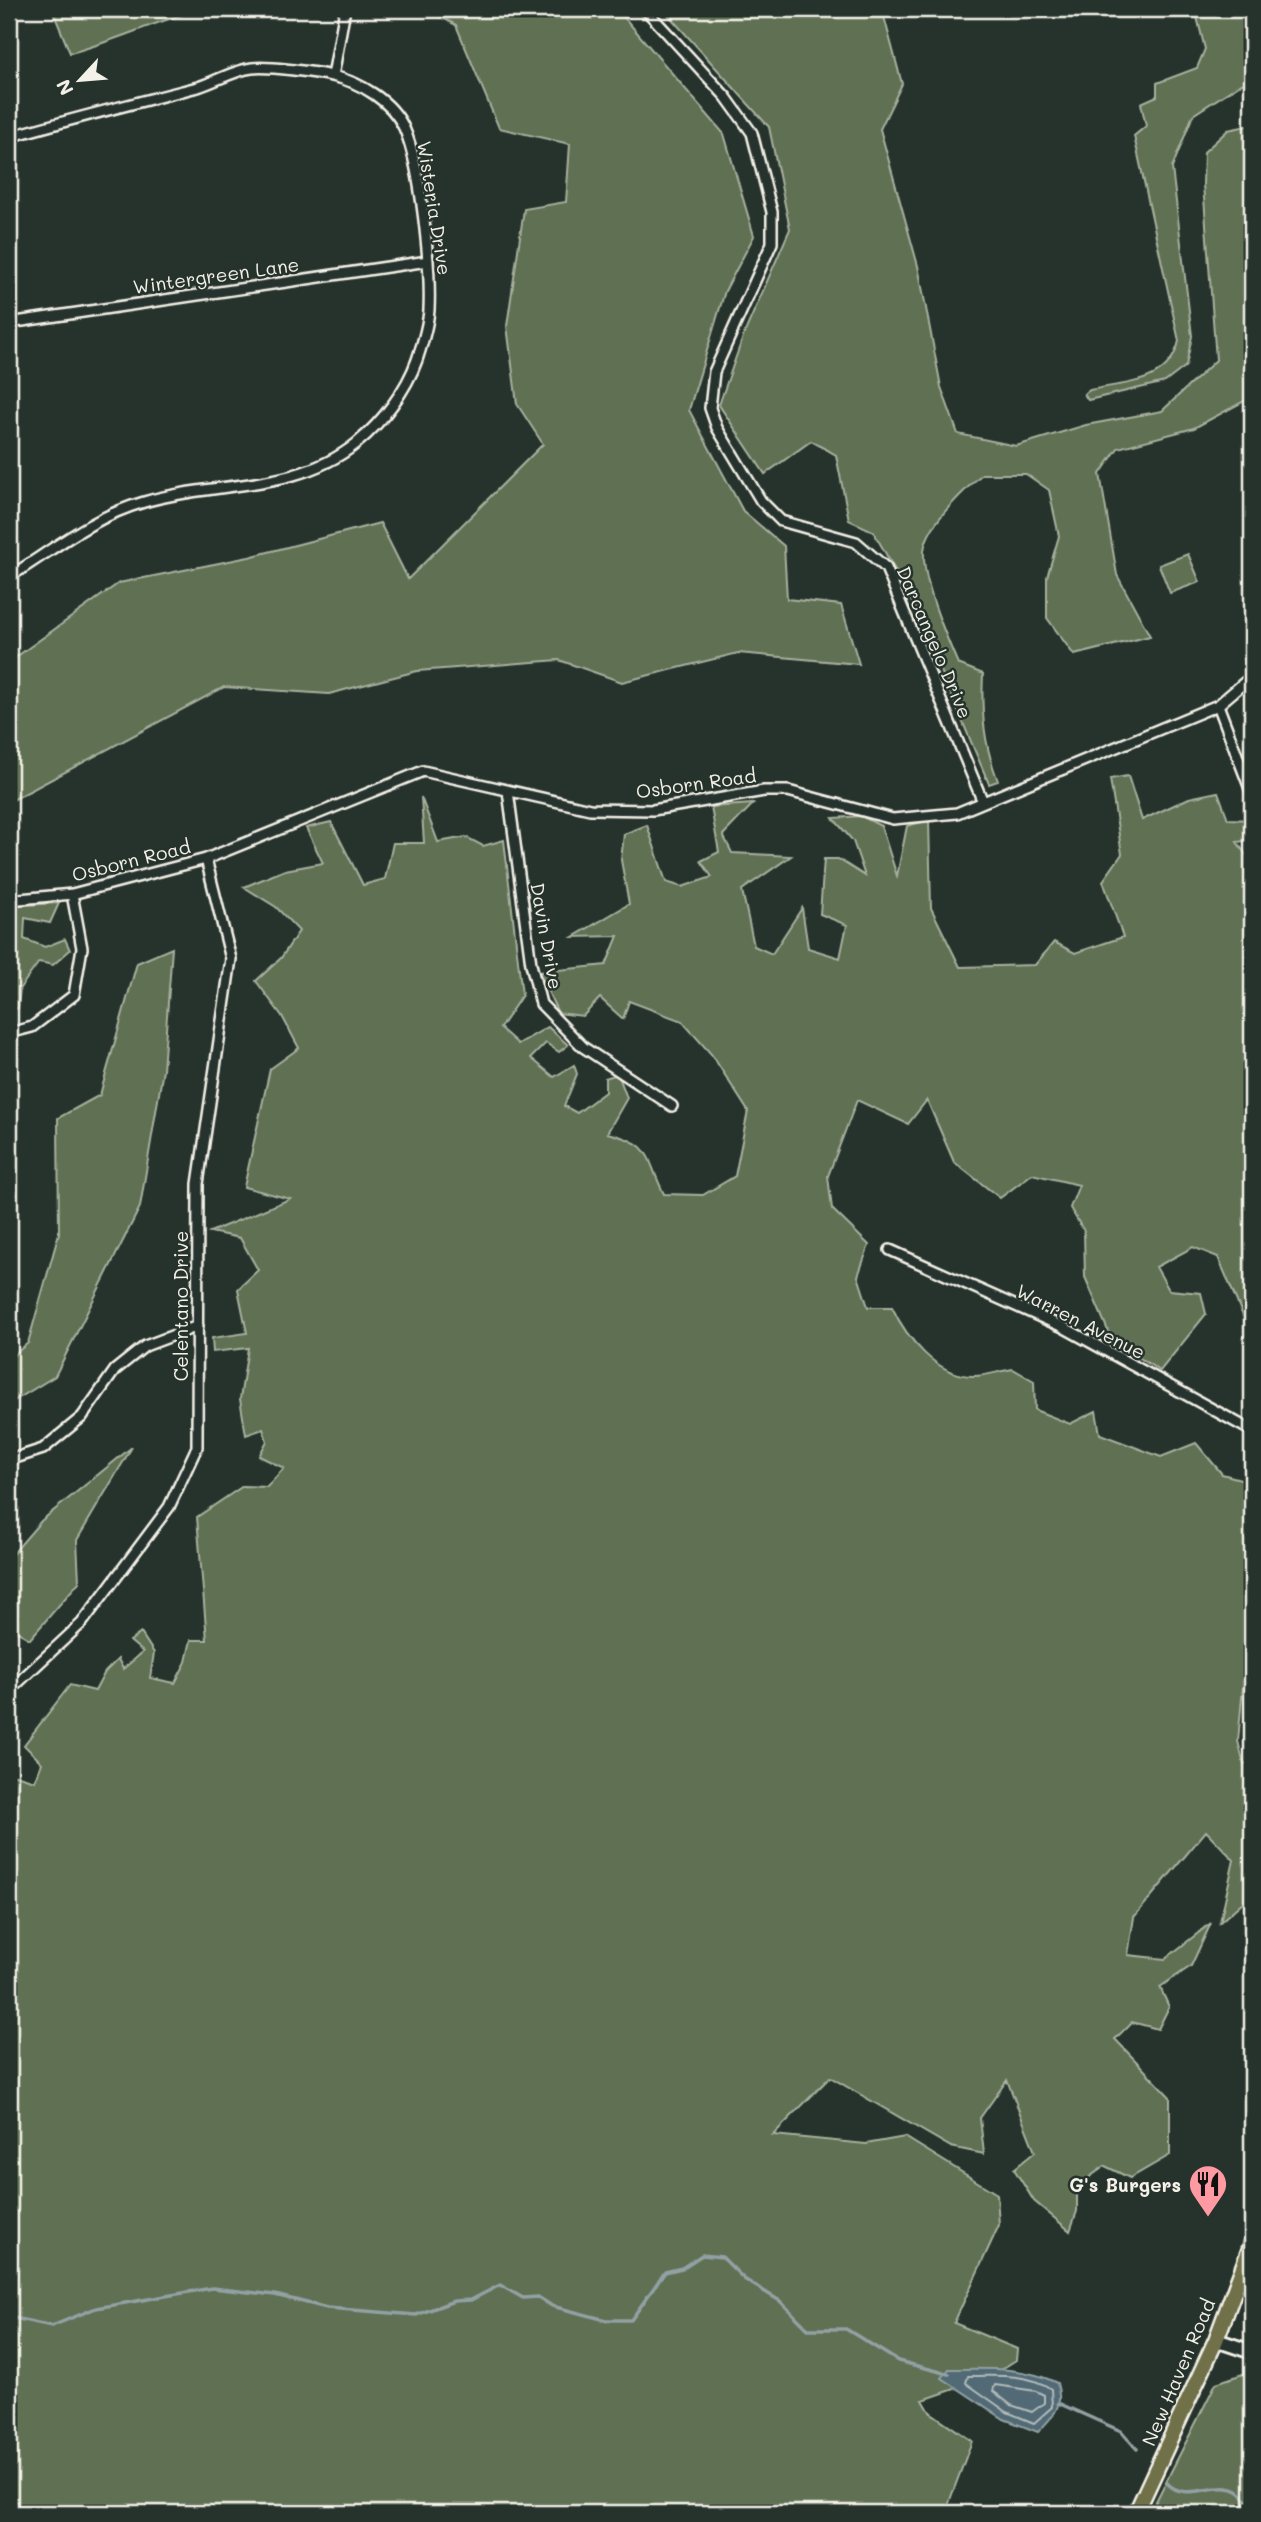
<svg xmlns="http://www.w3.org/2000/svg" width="1261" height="2522" viewBox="0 0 1261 2522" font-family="Mali,sans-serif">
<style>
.green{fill:#5e7053;stroke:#a9b09e;stroke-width:2}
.water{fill:#516b76;stroke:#92a1a4;stroke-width:2}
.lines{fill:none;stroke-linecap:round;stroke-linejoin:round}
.shore{stroke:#b3bbba;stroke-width:2}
.stream{stroke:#92a1a4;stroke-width:3.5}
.street-casing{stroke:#f4f1e8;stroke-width:14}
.secondary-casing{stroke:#f4f1e8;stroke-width:18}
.primary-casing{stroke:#f4f1e8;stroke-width:19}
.street{stroke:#26332d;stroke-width:9}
.secondary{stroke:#26332d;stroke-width:12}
.primary{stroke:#70704a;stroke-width:14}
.labels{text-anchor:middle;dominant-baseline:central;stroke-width:5;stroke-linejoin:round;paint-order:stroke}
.street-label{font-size:19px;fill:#f4f1e8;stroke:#26332d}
.poi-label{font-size:19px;font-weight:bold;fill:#f4f1e8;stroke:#26332d;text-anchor:end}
</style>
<rect width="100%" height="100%" fill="#26332d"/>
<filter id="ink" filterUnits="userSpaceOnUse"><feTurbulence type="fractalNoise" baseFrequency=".0143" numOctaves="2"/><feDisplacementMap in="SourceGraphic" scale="14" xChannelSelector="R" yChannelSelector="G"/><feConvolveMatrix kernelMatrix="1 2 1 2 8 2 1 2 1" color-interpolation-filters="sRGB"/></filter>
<g filter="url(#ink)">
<path class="green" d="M 52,9 L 203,9 C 157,20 116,41 70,53 Z
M 426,9 L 617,9 L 724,134 L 754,236 L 725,291 L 689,410 L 743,511 L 784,546 L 787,599 L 841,605 L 859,664 L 738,653 L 622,682 L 559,660 L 417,671 L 329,694 L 224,687 L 9,802 L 9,662 L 119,583 L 249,557 L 380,523 L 408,579 L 543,444 L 517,404 L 507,326 L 524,209 L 566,202 L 570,144 L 499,128 L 456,25 Z
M 663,9 L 882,9 L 902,84 L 880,129 L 918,266 L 941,387 L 958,434 L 1016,446 L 1086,425 L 1162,411 L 1216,360 L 1203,184 L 1204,152 L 1228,130 L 1252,125 L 1252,397 L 1194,428 L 1118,448 L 1100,474 L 1117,575 L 1150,636 L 1074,655 L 1047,618 L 1047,577 L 1059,536 L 1049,490 L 1026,474 L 982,474 C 964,491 926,525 924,551 C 922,581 946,636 958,664 L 983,674 C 981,713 984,745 998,781 L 989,784 L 908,593 L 873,531 L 849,520 L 836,455 L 811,441 L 765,474 L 719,405 L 744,334 L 790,229 L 769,127 Z
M 1195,9 L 1252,9 L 1252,81 L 1239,85 L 1193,115 L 1172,168 L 1192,336 L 1186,366 L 1165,382 L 1088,400 L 1084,394 L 1090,390 C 1127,382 1169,384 1179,341 L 1134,136 L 1146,126 L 1141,103 L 1157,96 L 1157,83 L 1197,68 L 1205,49 Z
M 1188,554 L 1200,582 L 1170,593 L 1159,565 Z
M 1128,776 L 1142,820 L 1189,798 L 1218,792 L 1228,819 L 1252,820 L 1252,840 L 1237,842 L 1252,863 L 1252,1337 L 1218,1257 L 1193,1247 L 1156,1267 L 1169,1290 L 1201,1293 L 1206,1314 L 1160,1371 L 1112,1340 L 1085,1277 L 1084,1231 L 1070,1208 L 1079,1185 L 1032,1174 L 1000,1198 L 954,1162 L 927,1100 L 908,1124 L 857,1100 L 828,1176 L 832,1209 L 869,1245 L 858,1276 L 868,1307 L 892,1307 C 906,1337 937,1377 974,1376 C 986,1376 1000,1371 1013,1369 L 1034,1381 L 1035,1410 L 1070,1424 L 1096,1411 L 1100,1434 L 1161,1457 L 1196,1443 L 1222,1474 L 1252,1482 L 1252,1667 L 1245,1665 L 1238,1741 L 1244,1765 L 1252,1758 L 1252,1894 L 1220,1922 L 1234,1860 L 1206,1831 L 1134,1917 L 1128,1955 L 1165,1959 L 1211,1923 L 1191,1966 L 1160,1987 L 1169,2007 L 1158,2029 L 1132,2022 L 1115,2039 L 1170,2097 L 1170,2155 L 1130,2178 L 1105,2166 L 1077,2186 L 1077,2211 L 1070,2231 L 1034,2201 L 1014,2169 L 1035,2152 L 1007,2080 L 980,2118 L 984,2154 L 951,2147 L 830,2077 L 773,2135 L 866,2144 L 905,2137 L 997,2194 L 999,2225 L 954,2323 L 1017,2349 L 1016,2360 L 989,2377 L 923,2400 L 930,2412 L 972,2441 L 945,2513 L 9,2513 L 9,1773 L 35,1781 L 42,1763 L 24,1745 L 70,1685 L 95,1691 L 105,1672 L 118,1659 L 123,1669 L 143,1652 L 130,1641 L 141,1633 L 154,1653 L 150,1678 L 175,1683 L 186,1662 L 191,1640 L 207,1640 L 197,1517 L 243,1486 L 267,1487 L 284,1468 L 259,1456 L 267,1441 L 263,1429 L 246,1435 L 240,1399 L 248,1348 L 213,1352 L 212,1338 L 247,1333 L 238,1289 L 258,1270 L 240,1238 L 210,1232 L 290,1199 L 244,1187 L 270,1069 L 299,1048 L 282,1016 L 256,981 L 281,958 L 299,931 L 276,907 L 244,887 L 285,870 L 323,863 L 306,828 L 331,822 L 363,885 L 385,879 L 393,843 L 424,843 L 421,797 L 438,842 L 466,837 L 483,846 L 504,840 L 522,995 L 500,1028 L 518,1044 L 548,1027 L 568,1045 L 559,1052 L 546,1043 L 531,1058 L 554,1077 L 574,1065 L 577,1074 L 564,1106 L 577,1113 L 605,1092 L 605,1078 L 618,1074 L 627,1098 L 607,1133 C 654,1144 645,1156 664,1194 L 703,1195 L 735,1176 L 748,1111 L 712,1055 L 682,1021 L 629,1001 L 623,1019 L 600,998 L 583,1016 L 558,1013 L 539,972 L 606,965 L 618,936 L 573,937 L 629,904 L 621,860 L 624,834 L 647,825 L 666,882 L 682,887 L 712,877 L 701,861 L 719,852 L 711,807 L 753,804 L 723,835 L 732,853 L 791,856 L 742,890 L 754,946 L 772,954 L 802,908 L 808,948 L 840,958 L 847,925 L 820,914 L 824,859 L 838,859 L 865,876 L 853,841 L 833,818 L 861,816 L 881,826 L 897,876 L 907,826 L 929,820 L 931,908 L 960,967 L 1035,965 L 1054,942 L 1075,953 L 1123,937 L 1103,881 L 1122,854 L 1110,779 Z
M 59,903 L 50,923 L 25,918 L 24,939 L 45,947 L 65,939 L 70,950 L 53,965 L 39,962 L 20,988 L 18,1008 L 9,1011 L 9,906 Z
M 172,948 L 163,1070 L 140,1207 L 55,1376 L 9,1404 L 9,1359 L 28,1343 L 59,1233 L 58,1118 L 100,1095 L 137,963 Z
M 132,1447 L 77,1540 L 79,1582 L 30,1639 L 9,1627 L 9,1558 L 41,1521 Z
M 1252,2371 L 1252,2513 L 1150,2513 L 1216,2383 Z"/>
<path class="water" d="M 949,2369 C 986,2369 1023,2366 1057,2383 C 1064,2407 1054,2415 1038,2432 L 1004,2419 L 942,2378 Z"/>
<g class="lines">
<path class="shore" d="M 968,2376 C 995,2376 1028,2373 1051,2389 L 1052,2407 L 1034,2423 L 1007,2412 L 966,2383 Z
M 995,2385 L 1036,2391 L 1044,2395 L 1044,2403 L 1032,2412 L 1011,2405 L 993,2391 Z"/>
<path class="stream" d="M 9,2317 L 52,2326 L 96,2308 L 212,2288 L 275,2295 L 327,2308 L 416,2315 L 454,2301 L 471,2300 L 500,2285 L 523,2298 L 538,2297 L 552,2306 L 606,2320 L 631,2320 L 665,2272 L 682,2268 L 702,2255 L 722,2257 L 744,2279 L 780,2301 L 808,2329 L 846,2329 L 898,2361 L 949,2374
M 1058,2403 L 1121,2431 L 1137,2449
M 1167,2483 C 1187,2505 1220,2477 1240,2493 C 1245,2497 1249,2507 1252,2512"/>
<g class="street-casing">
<path id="street" d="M 645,9 L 726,97 L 752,133 L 772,212 L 772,243 L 714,372 L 710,408 L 717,428 L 761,501 L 781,521 L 856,542 L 886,568 L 983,802
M 333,76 L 345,9
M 9,137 C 71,119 135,103 198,87 C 215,82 234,70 252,68 C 268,66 315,72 332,76 C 360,82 392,101 404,128 C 421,166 431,268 429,310 C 428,325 422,345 417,360 C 406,391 382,422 357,443 C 296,493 214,481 144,502 C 92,517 54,549 9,577
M 9,323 L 428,261
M 1218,705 L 1252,794
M 508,791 L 531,964 L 541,1004 L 583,1047 L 672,1106
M 9,900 L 72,894 L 206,859 L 423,771 L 590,809 L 653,810 L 764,791 L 788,791 L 893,819 L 957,813 L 1218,705 L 1252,676
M 9,1033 L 32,1027 L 74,995 L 82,948 L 72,894
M 890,1250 L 1063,1327 L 1252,1431
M 9,1460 L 43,1449 L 82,1417 L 115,1370 L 145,1346 L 198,1326
M 9,1691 L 82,1623 L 169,1507 L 197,1447 L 198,1184 L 231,959 L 206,859"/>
</g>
<g class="secondary-casing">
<path id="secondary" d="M 1216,2340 L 1252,2352"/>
</g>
<g class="primary-casing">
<path id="primary" d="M 1136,2513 L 1216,2340 L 1252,2243"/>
</g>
<use href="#street" class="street"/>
<use href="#secondary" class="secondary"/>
<use href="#primary" class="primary"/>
</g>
</g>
<defs>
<g id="restaurant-pin" transform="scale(2.0125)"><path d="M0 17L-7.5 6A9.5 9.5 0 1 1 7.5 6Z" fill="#ff9aa2" stroke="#26332d"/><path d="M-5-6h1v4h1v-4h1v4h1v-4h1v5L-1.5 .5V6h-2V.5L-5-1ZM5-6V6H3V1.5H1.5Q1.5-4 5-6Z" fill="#111"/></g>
</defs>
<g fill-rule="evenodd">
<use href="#restaurant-pin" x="1208" y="2184"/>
</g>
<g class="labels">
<g class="street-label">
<text transform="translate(435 208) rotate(81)">Wisteria Drive</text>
<text transform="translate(216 275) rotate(-8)">Wintergreen Lane</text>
<text transform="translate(935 642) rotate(67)">Darcangelo Drive</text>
<text transform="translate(696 783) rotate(-8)">Osborn Road</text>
<text transform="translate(131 860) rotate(-14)">Osborn Road</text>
<text transform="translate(547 936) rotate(80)">Davin Drive</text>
<text transform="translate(180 1306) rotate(-90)">Celentano Drive</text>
<text transform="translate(1081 1321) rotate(27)">Warren Avenue</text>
<text transform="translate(1178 2372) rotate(-67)">New Haven Road</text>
</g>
<g class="poi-label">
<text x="1181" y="2184">G's Burgers</text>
</g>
</g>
<rect width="1261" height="2522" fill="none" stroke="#26332d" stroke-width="35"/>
<rect x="18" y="18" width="1226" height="2487" fill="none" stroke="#f4f1e8" stroke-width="2.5" filter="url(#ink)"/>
<g transform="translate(80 80) rotate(244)" stroke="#26332d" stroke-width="5" paint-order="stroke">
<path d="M0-5L12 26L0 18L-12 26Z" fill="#f4f1e8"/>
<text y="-10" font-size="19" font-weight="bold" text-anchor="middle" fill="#f4f1e8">N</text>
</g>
</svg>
